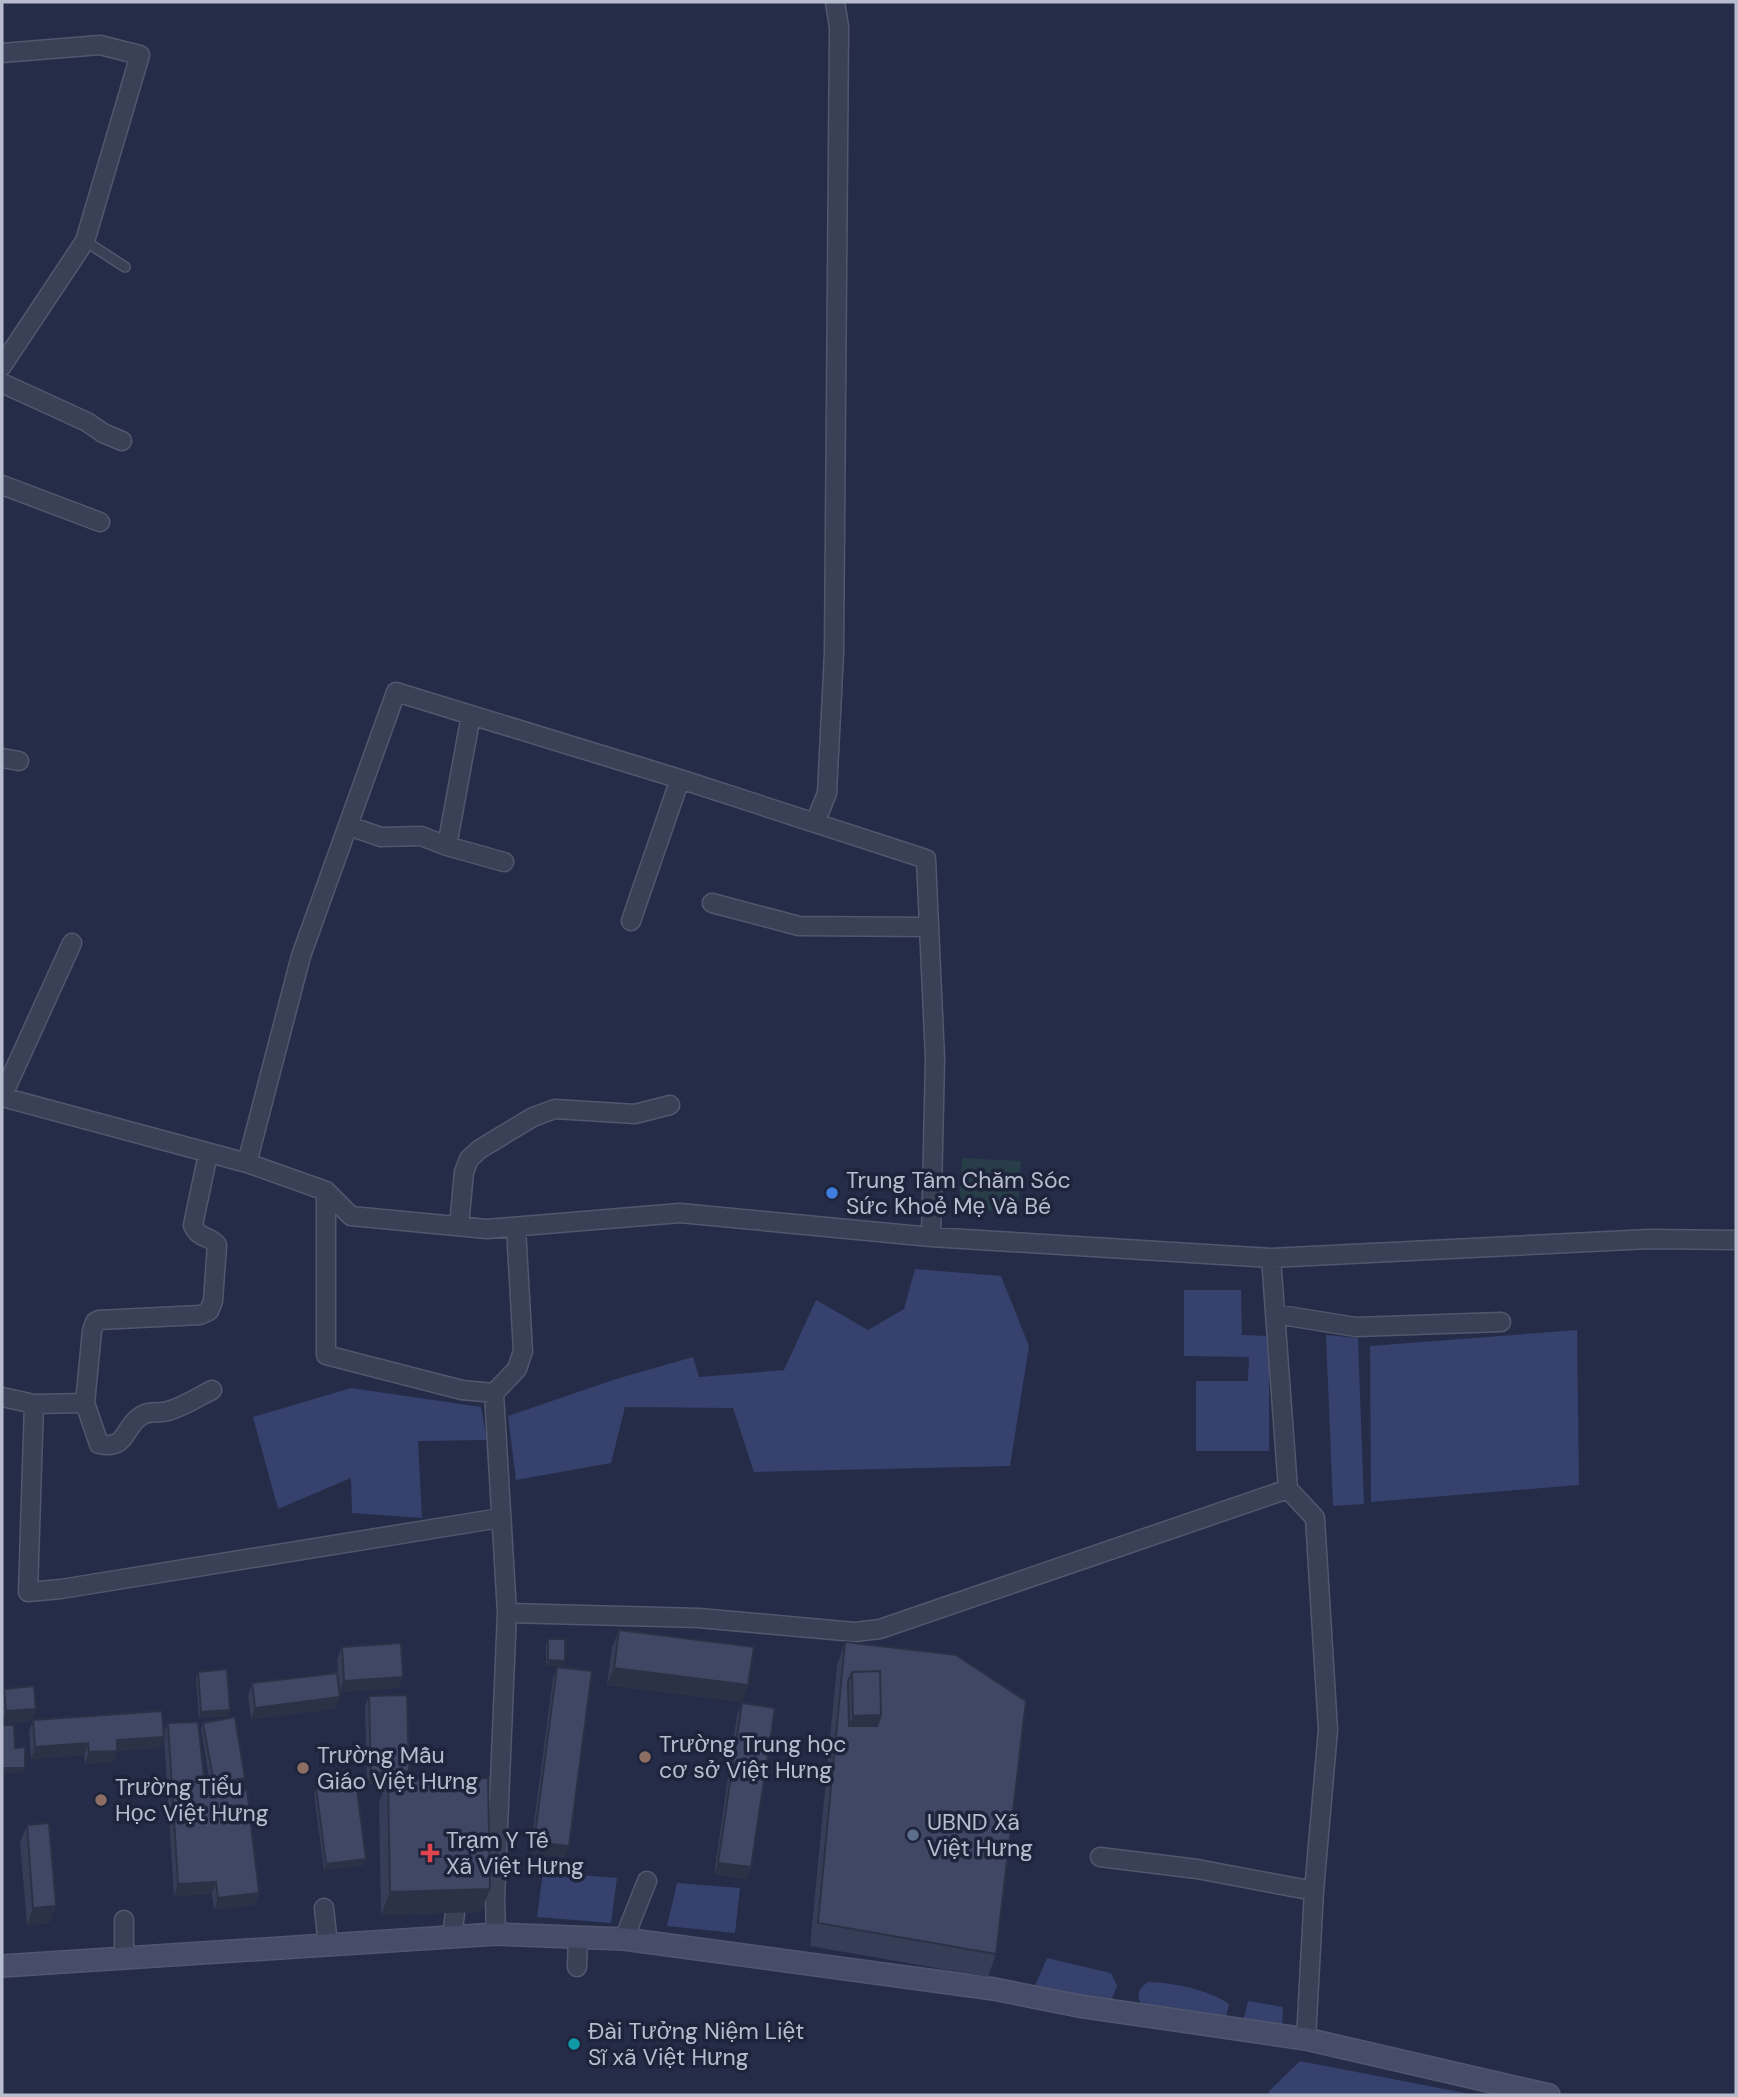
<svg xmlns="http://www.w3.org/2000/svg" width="1738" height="2097" viewBox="0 0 1738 2097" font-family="'DM Sans',sans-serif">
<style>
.green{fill:#273d47}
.water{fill:#36416d}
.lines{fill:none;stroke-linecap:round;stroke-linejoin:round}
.lane-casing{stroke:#52576d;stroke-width:12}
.street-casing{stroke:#52576d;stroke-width:21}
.secondary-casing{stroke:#52576d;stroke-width:24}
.lane{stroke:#3a4056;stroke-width:9}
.street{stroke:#3a4056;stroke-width:18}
.secondary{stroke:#474d69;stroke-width:21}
.wall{fill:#363d56}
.shaded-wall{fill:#2c3246}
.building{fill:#3f4764;stroke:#2c3246;stroke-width:2;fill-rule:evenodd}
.shop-dot{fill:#3f7fe0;stroke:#1e243b;stroke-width:2.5}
.education-dot{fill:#8d6e63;stroke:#1e243b;stroke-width:2.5}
.service-dot{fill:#5c6f8a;stroke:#1e243b;stroke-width:2.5}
.health-dot{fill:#e0444e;stroke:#1e243b;stroke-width:2.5}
.culture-dot{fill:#0f9aa8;stroke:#1e243b;stroke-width:2.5}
.labels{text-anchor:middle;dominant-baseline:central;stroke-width:7;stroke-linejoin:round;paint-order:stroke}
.poi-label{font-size:23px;fill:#b8bccf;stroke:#1e243b;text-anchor:start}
</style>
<rect width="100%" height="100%" fill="#252c47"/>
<path class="green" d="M 962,1158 L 1021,1161 L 1018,1212 L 959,1209 Z"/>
<path class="water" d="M 915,1269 L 1001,1276 L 1029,1346 L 1010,1466 L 754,1472 L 733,1408 L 625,1407 L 611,1463 L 516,1480 L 508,1416 L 616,1379 L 693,1357 L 699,1377 L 784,1370 L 816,1300 L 868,1330 L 904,1309 Z
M 1184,1290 L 1241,1290 L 1242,1335 L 1269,1336 L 1269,1451 L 1196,1451 L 1196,1381 L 1248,1381 L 1249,1357 L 1184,1356 Z
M 1577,1330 L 1579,1485 L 1371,1502 L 1370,1346 Z
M 1326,1335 L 1358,1338 L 1364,1504 L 1333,1506 Z
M 351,1388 L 481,1407 L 487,1440 L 418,1441 L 422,1518 L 352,1513 L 351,1478 L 278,1509 L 253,1417 Z
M 543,1872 L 617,1878 L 611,1923 L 537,1917 Z
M 677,1883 L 740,1888 L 735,1933 L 667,1926 Z
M 1047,1958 L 1111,1973 L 1117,1986 L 1111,2001 L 1034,1988 Z
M 1148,1982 C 1174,1983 1207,1989 1229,2004 L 1225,2021 L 1146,2010 C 1136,1999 1135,1991 1148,1982 Z
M 1248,2001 L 1283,2007 L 1282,2029 L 1243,2022 Z
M 1300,2061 L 1465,2093 L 1465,2095 L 1268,2095 L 1269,2091 Z"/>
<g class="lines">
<g class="lane-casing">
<path id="lane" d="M 85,241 L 125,267"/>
</g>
<g class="street-casing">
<path id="street" d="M 2,53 L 100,45 L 140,55 L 85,241 L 2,366
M 2,383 L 87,422 L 103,433 L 122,441
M 2,485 L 100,522
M 2,758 L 19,761
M 815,823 L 827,793 L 834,653 L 839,27 L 835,2
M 349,826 L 381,837 L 421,836 L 447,846 L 504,862
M 447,846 L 471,715
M 712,903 L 799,926 L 929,927
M 631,921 L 680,779
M 2,1097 L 247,1163 L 326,1191 L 351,1216 L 487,1229 L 680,1213 L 931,1237 L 1271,1258 L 1649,1239 L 1736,1240
M 2,1097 L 72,943
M 247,1163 L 301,956 L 396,692 L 680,779 L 926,859 L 935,1059 L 931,1237
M 326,1191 L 326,1355 L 462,1390 L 494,1393 L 517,1369 L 523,1351 L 516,1228
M 459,1226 L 464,1172 L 469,1159 L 480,1149 L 533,1117 L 555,1109 L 635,1114 L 670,1105
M 1271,1258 L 1288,1489 L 1315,1518 L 1328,1730 L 1314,1891 L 1306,2039
M 1275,1314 L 1356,1327 L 1501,1322
M 494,1393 L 507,1613 L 495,1899 L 496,1934
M 2,1397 L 34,1404 L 85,1403 L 92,1331 L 95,1322 L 99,1320 L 200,1315 L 209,1311 L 213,1301 L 217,1245 C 210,1235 199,1240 193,1225 L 208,1154
M 85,1403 L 99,1444 C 128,1450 123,1427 141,1416 C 149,1410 159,1414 168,1411 C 183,1407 198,1397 212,1390
M 34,1404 L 28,1592 L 61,1589 L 500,1518
M 507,1613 L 699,1618 L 855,1632 L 880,1629 L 1288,1489
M 1100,1857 L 1197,1869 L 1314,1891
M 324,1908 L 328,1945
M 452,1937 L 455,1913
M 624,1939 L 647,1881
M 124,1959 L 124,1920
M 577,1967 L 578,1937"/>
</g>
<g class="secondary-casing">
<path id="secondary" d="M 2,1966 L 496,1934 L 624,1939 L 994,1989 L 1079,2006 L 1306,2039 L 1549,2095"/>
</g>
<use href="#lane" class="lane"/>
<use href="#street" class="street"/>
<use href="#secondary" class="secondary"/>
</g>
<path class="wall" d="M 619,1630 L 742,1702 L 607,1685 L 612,1647 Z
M 548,1639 L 563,1666 L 546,1666 L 546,1645 Z
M 845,1642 L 996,1954 L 988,1977 L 810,1946 L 837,1665 Z
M 342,1647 L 403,1677 L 398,1688 L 339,1692 L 337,1659 Z
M 557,1667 L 565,1857 L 530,1853 L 553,1678 Z
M 198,1672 L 230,1710 L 228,1716 L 199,1718 L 196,1678 Z
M 252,1683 L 335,1709 L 251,1719 L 248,1695 Z
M 4,1689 L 36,1709 L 31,1721 L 2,1723 L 2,1695 Z
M 369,1696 L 406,1780 L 481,1912 L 381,1915 L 379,1803 L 386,1784 L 367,1784 L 365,1707 Z
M 742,1703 L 751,1867 L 747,1879 L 714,1874 L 737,1715 Z
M 33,1720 L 164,1733 L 168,1723 L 259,1893 L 255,1905 L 214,1910 L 212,1894 L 174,1896 L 164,1738 L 160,1748 L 117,1751 L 113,1762 L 85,1764 L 84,1755 L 31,1759 L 29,1732 Z
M 203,1723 L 243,1784 L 211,1789 L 201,1729 Z
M 316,1788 L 364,1865 L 324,1870 L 314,1794 Z
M 27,1825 L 56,1906 L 49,1923 L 27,1925 L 20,1842 Z"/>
<path class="shaded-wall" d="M 548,1660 L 565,1661 L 563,1666 L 546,1666 Z
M 614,1668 L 748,1685 L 742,1702 L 607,1685 Z
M 403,1677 L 398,1688 L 339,1692 L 344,1681 Z
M 340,1697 L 335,1709 L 251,1719 L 255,1708 Z
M 36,1709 L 31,1721 L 2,1723 L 6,1711 Z
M 230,1710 L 228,1716 L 199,1718 L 201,1712 Z
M 881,1715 L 868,1749 L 841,1749 L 853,1716 Z
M 164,1737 L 160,1748 L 117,1751 L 113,1762 L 85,1764 L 89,1752 L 117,1740 Z
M 88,1743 L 84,1755 L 31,1759 L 35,1747 Z
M 2,1768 L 25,1768 L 23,1773 L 2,1774 Z
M 409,1771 L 405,1783 L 388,1780 L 386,1784 L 367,1784 L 371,1773 Z
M 245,1778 L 243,1784 L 211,1789 L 214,1783 Z
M 534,1842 L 569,1846 L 565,1857 L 530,1853 Z
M 366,1859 L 364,1865 L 324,1870 L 326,1864 Z
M 718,1863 L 751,1867 L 747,1879 L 714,1874 Z
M 216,1882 L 212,1894 L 174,1896 L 178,1884 Z
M 490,1889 L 481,1912 L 381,1915 L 390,1892 Z
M 259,1893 L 255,1905 L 214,1910 L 218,1898 Z
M 56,1906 L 49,1923 L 27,1925 L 33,1908 Z"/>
<path class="building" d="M 619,1630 L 754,1647 L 748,1685 L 614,1668 Z
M 548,1639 L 565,1639 L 565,1661 L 548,1660 Z
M 845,1642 L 956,1655 L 1026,1701 L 996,1954 L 818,1923 ZM 880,1671 L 881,1715 L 877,1726 L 849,1726 L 848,1682 L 852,1672 Z
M 401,1643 L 403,1677 L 344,1681 L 342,1647 Z
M 557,1667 L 592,1671 L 569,1846 L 534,1842 Z
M 227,1669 L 230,1710 L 201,1712 L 198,1672 Z
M 880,1671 L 881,1715 L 853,1716 L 852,1672 Z
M 337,1673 L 340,1697 L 255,1708 L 252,1683 Z
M 34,1686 L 36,1709 L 6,1711 L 4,1689 Z
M 407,1695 L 409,1771 L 371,1773 L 369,1696 Z
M 742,1703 L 775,1708 L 751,1867 L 718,1863 Z
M 162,1711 L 164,1737 L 117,1740 L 117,1751 L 89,1752 L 88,1743 L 35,1747 L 33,1720 Z
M 235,1717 L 245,1778 L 214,1783 L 203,1723 Z
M 198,1722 L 206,1795 L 247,1790 L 259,1893 L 218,1898 L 216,1882 L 178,1884 L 168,1723 Z
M 2,1725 L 14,1725 L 15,1748 L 25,1747 L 25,1768 L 2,1768 Z
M 488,1778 L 490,1889 L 390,1892 L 388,1780 Z
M 356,1782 L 366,1859 L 326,1864 L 316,1788 Z
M 49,1823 L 56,1906 L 33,1908 L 27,1825 Z"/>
<circle class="shop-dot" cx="832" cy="1193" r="7"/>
<g class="education-dot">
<circle cx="645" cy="1757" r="7"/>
<circle cx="303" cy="1768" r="7"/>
<circle cx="101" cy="1800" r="7"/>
</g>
<circle class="service-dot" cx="913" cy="1835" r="7"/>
<path class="health-dot" d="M426.5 1842.5h7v7h7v7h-7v7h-7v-7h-7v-7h7z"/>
<circle class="culture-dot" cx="574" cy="2044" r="7"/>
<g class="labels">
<g class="poi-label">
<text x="846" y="1180">Trung Tâm Chăm Sóc<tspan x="846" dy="26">Sức Khoẻ Mẹ Và Bé</tspan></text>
<text x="659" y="1744">Trường Trung học<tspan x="659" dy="26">cơ sở Việt Hưng</tspan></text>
<text x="317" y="1755">Trường Mẫu<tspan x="317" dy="26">Giáo Việt Hưng</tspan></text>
<text x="115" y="1787">Trường Tiểu<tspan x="115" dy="26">Học Việt Hưng</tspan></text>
<text x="927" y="1822">UBND Xã<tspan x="927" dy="26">Việt Hưng</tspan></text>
<text x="446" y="1840">Trạm Y Tế<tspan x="446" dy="26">Xã Việt Hưng</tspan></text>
<text x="588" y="2031">Đài Tưởng Niệm Liệt<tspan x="588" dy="26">Sĩ xã Việt Hưng</tspan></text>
</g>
</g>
<rect width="1738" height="2097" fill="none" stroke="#b8bccf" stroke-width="7"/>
</svg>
